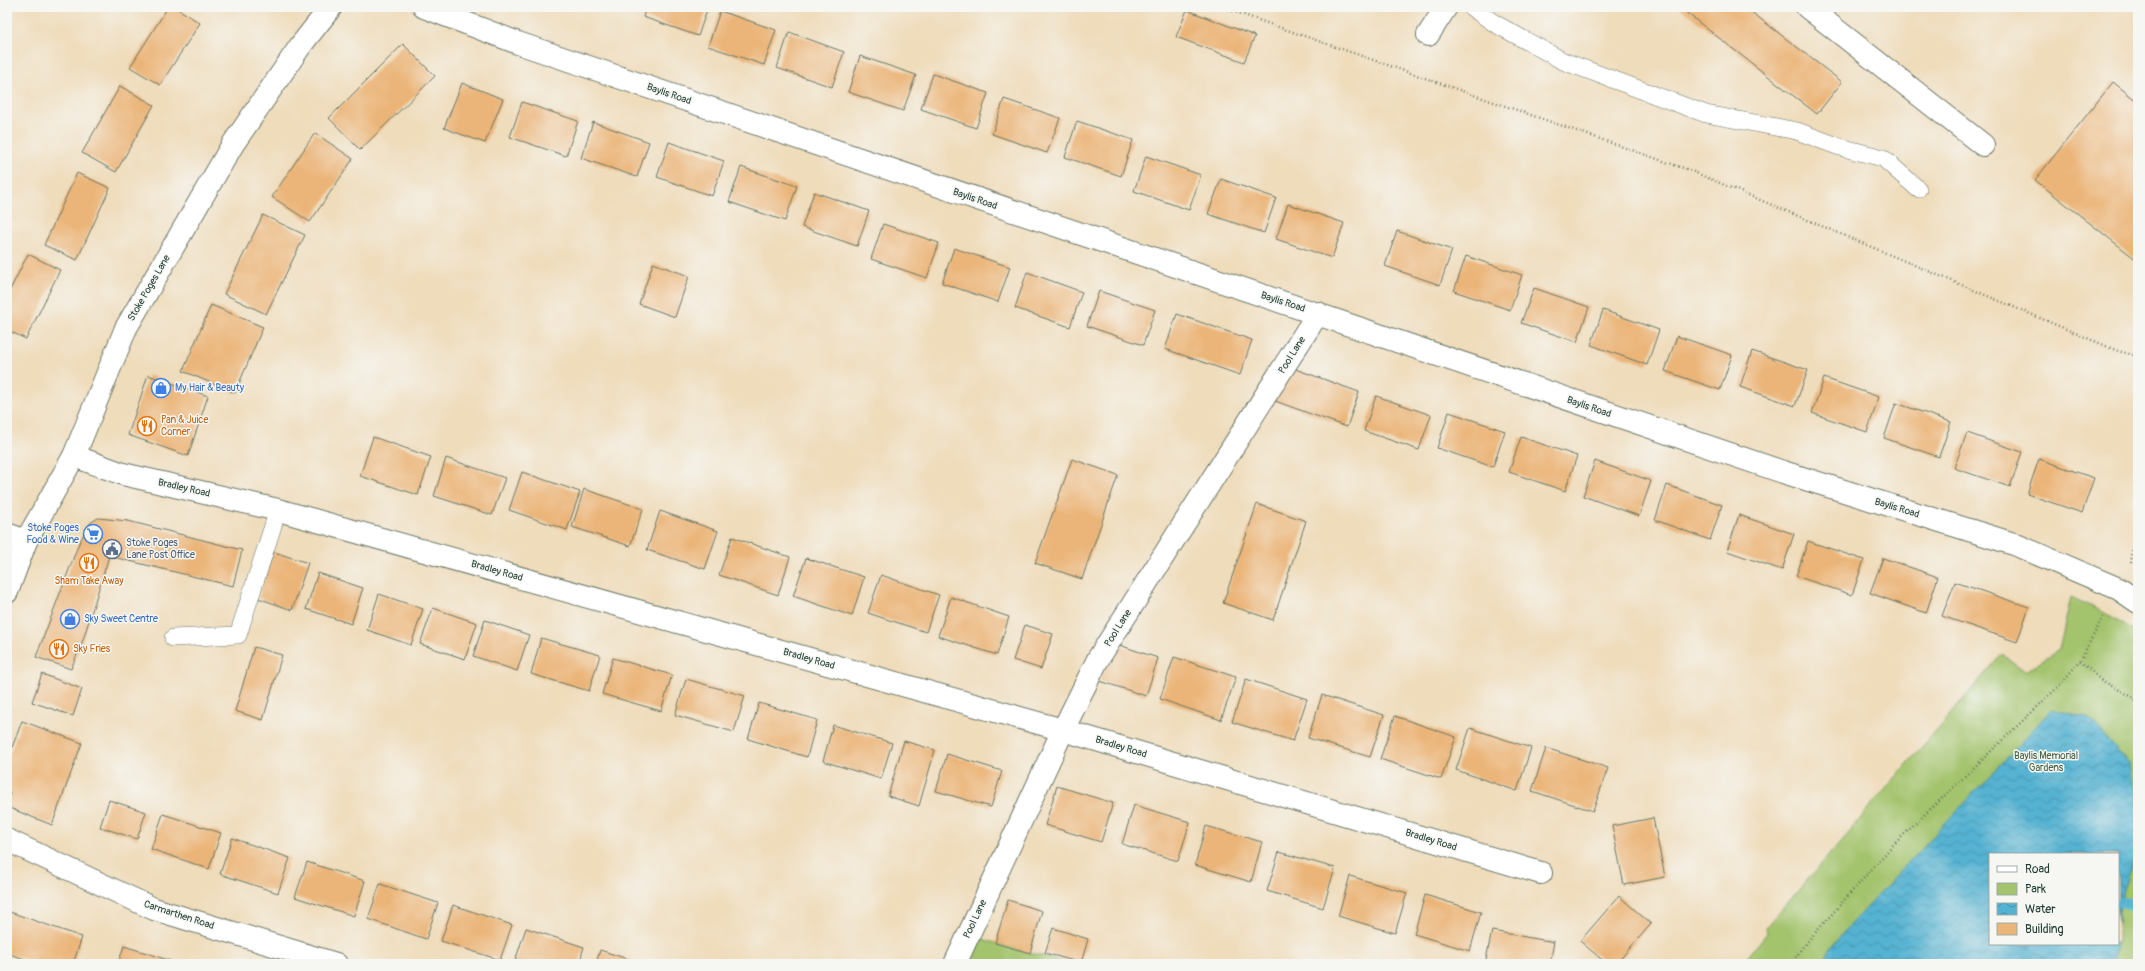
<svg xmlns="http://www.w3.org/2000/svg" width="2145" height="971" viewBox="0 0 2145 971" font-family="Pangolin,sans-serif">
<style>
.green{fill:#a3c36c;stroke:#618050;fill-rule:evenodd}
.water{fill:url(#water-waves);stroke:#3a7883}
.lines{fill:none;stroke-linecap:round;stroke-linejoin:round}
.stream{stroke:#54b2d2;stroke-width:10}
.building{fill:#ebb579}
.service-casing{stroke:#687563;stroke-width:18}
.minor-casing{stroke:#687563;stroke-width:24}
.tertiary-casing{stroke:#687563;stroke-width:24}
.path{stroke:#687563;stroke-width:2.5;stroke-dasharray:1 3;stroke-linecap:butt}
.service{stroke:#fff;stroke-width:17}
.minor{stroke:#fff;stroke-width:22}
.tertiary{stroke:#fff;stroke-width:22}
.labels{text-anchor:middle;dominant-baseline:central;stroke-width:3;stroke-linejoin:round;paint-order:stroke}
.street-label{font-size:10px;fill:#1f3d34;stroke:#f6f6f2}
.shop-label{font-size:10px;fill:#366cbe;stroke:#f6f6f2;text-anchor:start}
.food-label{font-size:10px;fill:#c56008;stroke:#f6f6f2;text-anchor:start}
.service-label{font-size:10px;fill:#4e5e75;stroke:#f6f6f2;text-anchor:start}
.park-label{font-size:10px;fill:#405e42;stroke:#f6f6f2}
</style>
<defs>
<pattern id="water-waves" width="16" height="10" patternUnits="userSpaceOnUse"><rect width="16" height="10" fill="#54b2d2"/><path d="M0 5q4-4 8 0t8 0" fill="none" stroke="#4592ab"/></pattern>
</defs>
<rect width="100%" height="100%" fill="#f6f6f2"/>
<filter id="ink" filterUnits="userSpaceOnUse"><feTurbulence type="fractalNoise" baseFrequency=".025" numOctaves="2"/><feDisplacementMap in="SourceGraphic" scale="8" xChannelSelector="R" yChannelSelector="G"/><feConvolveMatrix kernelMatrix="1 2 1 2 8 2 1 2 1" color-interpolation-filters="sRGB"/></filter>
<filter id="wash" filterUnits="userSpaceOnUse"><feTurbulence type="fractalNoise" baseFrequency=".012" numOctaves="4" result="noise"/><feDisplacementMap in="SourceGraphic" scale="16" xChannelSelector="R" yChannelSelector="G"/><feGaussianBlur stdDeviation="0.9" result="paint"/><feColorMatrix in="noise" values="0 0 0 0 0 0 0 0 0 0 0 0 0 0 0 0 0 1.4 0 .05"/><feComposite in="paint" operator="in"/></filter>
<g filter="url(#wash)">
<rect width="100%" height="100%" fill="#efdcbb"/>
<path class="green" d="M 2071,597 L 2105,613 L 2138,633 L 2138,964 L 1742,964 L 1767,933 L 1766,928 L 2002,654 L 2025,671 L 2059,650 ZM 1990,854 L 2118,854 L 2118,944 L 1990,944 Z
M 971,936 L 1070,964 L 957,964 Z"/>
<path class="water" d="M 2052,709 L 2089,718 L 2130,765 L 2138,810 L 2138,849 L 2120,902 L 2118,923 L 2118,854 L 1990,854 L 1990,944 L 2116,944 L 2113,964 L 1820,964 L 1845,930 Z"/>
<g class="lines">
<path class="stream" d="M 2120,902 L 2138,906"/>
</g>
<g id="blocks">
<path class="building" d="M 168,7 L 175,7 L 200,23 L 160,85 L 130,67 Z
M 646,7 L 708,7 L 698,36 L 643,17 Z
M 1679,7 L 1745,7 L 1842,82 L 1817,114 Z
M 1187,10 L 1255,36 L 1244,62 L 1176,37 Z
M 720,11 L 776,30 L 764,65 L 708,46 Z
M 789,32 L 844,52 L 832,87 L 777,68 Z
M 403,44 L 435,76 L 360,150 L 329,118 Z
M 860,56 L 916,75 L 903,111 L 848,92 Z
M 933,74 L 988,93 L 976,128 L 921,109 Z
M 2113,82 L 2138,102 L 2138,261 L 2035,180 Z
M 462,83 L 503,99 L 485,143 L 444,128 Z
M 120,86 L 154,105 L 116,172 L 82,153 Z
M 1004,99 L 1060,118 L 1047,153 L 992,134 Z
M 522,102 L 578,121 L 566,156 L 510,137 Z
M 1077,121 L 1133,140 L 1121,176 L 1065,157 Z
M 593,122 L 649,142 L 637,177 L 581,158 Z
M 315,133 L 353,159 L 310,222 L 272,197 Z
M 669,142 L 724,161 L 712,196 L 657,177 Z
M 1146,156 L 1201,175 L 1189,210 L 1134,191 Z
M 741,167 L 797,186 L 785,221 L 729,202 Z
M 77,173 L 110,188 L 77,260 L 44,245 Z
M 1221,179 L 1276,198 L 1264,233 L 1208,214 Z
M 814,192 L 869,211 L 857,246 L 802,227 Z
M 1288,204 L 1344,223 L 1332,258 L 1276,239 Z
M 263,215 L 305,235 L 266,314 L 224,294 Z
M 883,224 L 939,243 L 927,278 L 871,259 Z
M 1397,231 L 1452,250 L 1440,285 L 1385,266 Z
M 954,248 L 1010,267 L 998,302 L 942,283 Z
M 28,254 L 60,270 L 26,339 L 7,330 L 7,296 Z
M 1466,256 L 1522,275 L 1510,310 L 1454,291 Z
M 653,263 L 689,276 L 675,317 L 639,304 Z
M 1027,272 L 1082,292 L 1070,327 L 1015,308 Z
M 1534,288 L 1589,307 L 1577,342 L 1521,323 Z
M 1099,291 L 1155,310 L 1143,345 L 1087,326 Z
M 211,305 L 263,327 L 235,393 L 183,371 Z
M 1603,310 L 1659,330 L 1647,365 L 1591,345 Z
M 1177,314 L 1252,340 L 1240,375 L 1165,349 Z
M 1677,336 L 1732,355 L 1720,390 L 1665,371 Z
M 1752,351 L 1808,370 L 1795,406 L 1740,387 Z
M 1287,366 L 1359,392 L 1347,427 L 1275,401 Z
M 148,375 L 208,396 L 188,456 L 128,435 Z
M 1824,378 L 1879,397 L 1867,432 L 1812,413 Z
M 1376,396 L 1431,415 L 1419,450 L 1364,431 Z
M 1896,403 L 1951,422 L 1939,457 L 1884,438 Z
M 1449,412 L 1505,431 L 1493,467 L 1437,448 Z
M 1967,433 L 2022,452 L 2010,487 L 1954,468 Z
M 373,437 L 431,457 L 418,495 L 360,476 Z
M 1521,437 L 1577,456 L 1565,491 L 1509,472 Z
M 446,458 L 505,478 L 492,515 L 434,496 Z
M 1072,459 L 1118,475 L 1082,579 L 1035,563 Z
M 2039,459 L 2094,478 L 2082,513 L 2027,494 Z
M 1595,461 L 1651,481 L 1639,516 L 1583,496 Z
M 522,472 L 580,492 L 567,530 L 509,510 Z
M 1667,485 L 1722,505 L 1710,540 L 1655,520 Z
M 584,489 L 643,509 L 630,546 L 572,527 Z
M 1257,504 L 1306,521 L 1273,620 L 1223,603 Z
M 660,511 L 718,531 L 705,569 L 647,550 Z
M 1739,515 L 1794,534 L 1782,570 L 1727,551 Z
M 98,518 L 128,521 L 242,550 L 233,586 L 109,556 L 83,640 L 71,669 L 36,657 L 79,543 L 90,523 Z
M 732,537 L 790,557 L 778,595 L 719,575 Z
M 1808,541 L 1864,560 L 1852,595 L 1796,576 Z
M 274,552 L 308,563 L 292,610 L 258,598 Z
M 806,558 L 864,577 L 852,616 L 793,596 Z
M 1883,558 L 1938,577 L 1926,613 L 1870,593 Z
M 318,573 L 363,588 L 351,624 L 306,609 Z
M 881,575 L 939,595 L 926,632 L 868,613 Z
M 1955,582 L 2029,607 L 2017,642 L 1942,616 Z
M 379,594 L 423,609 L 411,645 L 367,630 Z
M 951,597 L 1009,617 L 997,655 L 938,636 Z
M 433,608 L 477,623 L 465,659 L 420,644 Z
M 485,620 L 529,635 L 517,671 L 473,656 Z
M 1025,625 L 1053,634 L 1041,669 L 1013,660 Z
M 541,638 L 600,655 L 589,691 L 531,674 Z
M 1113,643 L 1158,658 L 1146,696 L 1100,681 Z
M 254,647 L 282,655 L 263,720 L 235,711 Z
M 1174,657 L 1236,677 L 1221,720 L 1160,699 Z
M 613,658 L 672,675 L 661,711 L 602,694 Z
M 42,674 L 82,689 L 73,716 L 32,702 Z
M 686,679 L 745,696 L 734,732 L 675,715 Z
M 1246,679 L 1307,699 L 1293,741 L 1232,722 Z
M 1322,695 L 1384,715 L 1370,757 L 1308,738 Z
M 759,703 L 817,720 L 807,757 L 748,739 Z
M 1395,716 L 1456,737 L 1441,779 L 1380,759 Z
M 22,721 L 82,743 L 52,825 L 7,807 L 10,792 L 7,791 L 7,761 Z
M 833,725 L 892,743 L 881,779 L 823,761 Z
M 1470,728 L 1531,748 L 1517,791 L 1456,770 Z
M 904,741 L 935,750 L 919,806 L 888,796 Z
M 1546,748 L 1608,768 L 1593,811 L 1532,791 Z
M 947,754 L 1002,771 L 991,807 L 936,791 Z
M 1057,786 L 1113,803 L 1101,842 L 1045,825 Z
M 109,800 L 146,812 L 137,839 L 100,827 Z
M 1134,805 L 1190,822 L 1178,861 L 1122,844 Z
M 163,814 L 221,833 L 209,869 L 151,849 Z
M 1653,818 L 1665,877 L 1624,885 L 1612,826 Z
M 1206,826 L 1262,842 L 1251,882 L 1195,865 Z
M 232,838 L 290,858 L 278,893 L 220,874 Z
M 1279,852 L 1335,868 L 1323,908 L 1267,891 Z
M 307,862 L 365,881 L 354,916 L 295,897 Z
M 1350,876 L 1407,893 L 1395,933 L 1338,916 Z
M 380,884 L 438,903 L 426,939 L 368,919 Z
M 1425,895 L 1481,912 L 1470,951 L 1414,934 Z
M 1619,896 L 1651,924 L 1616,964 L 1607,964 L 1580,941 Z
M 1008,900 L 1042,911 L 1030,953 L 995,943 Z
M 453,905 L 512,925 L 500,960 L 441,941 Z
M 7,911 L 82,937 L 73,964 L 39,964 L 7,953 Z
M 526,928 L 584,947 L 579,964 L 514,964 Z
M 1053,928 L 1088,939 L 1081,963 L 1045,953 Z
M 1492,931 L 1554,942 L 1550,964 L 1485,964 Z
M 124,946 L 153,955 L 179,964 L 118,964 Z
M 600,950 L 643,964 L 596,964 Z"/>
</g>
</g>
<g filter="url(#ink)">
<use href="#blocks" fill-opacity="0" stroke="#687563" stroke-width="1"/>
<g class="lines">
<g class="service-casing">
<path id="service" d="M 1471,7 L 1494,23 L 1563,61 L 1706,114 L 1797,131 L 1840,147 L 1883,158 L 1918,189
M 173,638 L 238,635 L 278,510"/>
</g>
<g class="minor-casing">
<path id="minor" d="M 424,7 L 518,43 L 1783,472 L 2014,544 L 2119,589 L 2138,602
M 1807,7 L 1983,145
M 1428,35 L 1446,7
M 74,456 L 123,474 L 278,510 L 1063,730 L 1541,873
M 7,534 L 26,541
M 7,840 L 154,909 L 336,964
M 955,964 L 1063,730 L 1098,659 L 1318,313"/>
</g>
<g class="tertiary-casing">
<path id="tertiary" d="M 7,592 L 26,541 L 74,456 L 126,328 L 233,144 L 301,45 L 331,7"/>
</g>
<path class="path" d="M 1221,7 L 1689,170 L 2118,351 L 2138,356
M 2131,563 L 2135,531 L 2138,526
M 2080,661 L 2101,680 L 2134,698 L 2138,706
M 1791,964 L 1801,949 L 1892,846 L 2058,687 L 2080,661 L 2104,615"/>
<use href="#service" class="service"/>
<use href="#minor" class="minor"/>
<use href="#tertiary" class="tertiary"/>
</g>
</g>
<defs>
<g id="shop-ring" transform="scale(1)"><circle r="9.5" fill="#f6f6f2" stroke="#3f7fe0" stroke-width="1.5"/><path d="M-5-2.5h2.3a2.7 3.5 0 0 1 5.4 0H5L5.5 6h-11ZM-1.5-2.5h3a1.5 2.3 0 0 0-3 0Z" fill="#3f7fe0"/></g>
<g id="restaurant-ring" transform="scale(1)"><circle r="9.5" fill="#f6f6f2" stroke="#e8710a" stroke-width="1.5"/><path d="M-5-6h1v4h1v-4h1v4h1v-4h1v5L-1.5 .5V6h-2V.5L-5-1ZM5-6V6H3V1.5H1.5Q1.5-4 5-6Z" fill="#e8710a"/></g>
<g id="supermarket-ring" transform="scale(1)"><circle r="9.5" fill="#f6f6f2" stroke="#3f7fe0" stroke-width="1.5"/><path d="M-6-5.5h2.5l.6 2H6L4.5 2H-2.5L-4.4-4H-6ZM-1.5 3.2a1.3 1.3 0 1 0 .1 0ZM3 3.2a1.3 1.3 0 1 0 .1 0Z" fill="#3f7fe0"/></g>
<g id="civic-ring" transform="scale(1)"><circle r="9.5" fill="#f6f6f2" stroke="#5c6f8a" stroke-width="1.5"/><path d="M-.6-6.5H3V-4.5H.6V-3L4-1V1h2V6H-6V1h2V-1L-.6-3ZM-1.2 2.5V6h2.4V2.5Z" fill="#5c6f8a"/></g>
</defs>
<g fill-rule="evenodd">
<use href="#shop-ring" x="161" y="388"/>
<use href="#restaurant-ring" x="147" y="426"/>
<use href="#supermarket-ring" x="93" y="534"/>
<use href="#civic-ring" x="112" y="549"/>
<use href="#restaurant-ring" x="89" y="563"/>
<use href="#shop-ring" x="70" y="619"/>
<use href="#restaurant-ring" x="59" y="649"/>
</g>
<g class="labels">
<g class="street-label">
<text transform="translate(669 94) rotate(19)">Baylis Road</text>
<text transform="translate(975 199) rotate(19)">Baylis Road</text>
<text transform="translate(149 288) rotate(-60)">Stoke Poges Lane</text>
<text transform="translate(1283 302) rotate(18)">Baylis Road</text>
<text transform="translate(1292 355) rotate(-58)">Pool Lane</text>
<text transform="translate(1589 407) rotate(19)">Baylis Road</text>
<text transform="translate(184 488) rotate(13)">Bradley Road</text>
<text transform="translate(1897 508) rotate(17)">Baylis Road</text>
<text transform="translate(497 571) rotate(16)">Bradley Road</text>
<text transform="translate(1118 628) rotate(-58)">Pool Lane</text>
<text transform="translate(809 659) rotate(16)">Bradley Road</text>
<text transform="translate(1121 747) rotate(17)">Bradley Road</text>
<text transform="translate(1431 840) rotate(17)">Bradley Road</text>
<text transform="translate(179 915) rotate(18)">Carmarthen Road</text>
<text transform="translate(975 919) rotate(-65)">Pool Lane</text>
</g>
<g class="shop-label">
<text x="175" y="388">My Hair &amp; Beauty</text>
<text x="79" y="528" text-anchor="end">Stoke Poges<tspan x="79" dy="12">Food &amp; Wine</tspan></text>
<text x="84" y="619">Sky Sweet Centre</text>
</g>
<g class="food-label">
<text x="161" y="420">Pan &amp; Juice<tspan x="161" dy="12">Corner</tspan></text>
<text x="89" y="581" text-anchor="middle">Sham Take Away</text>
<text x="73" y="649">Sky Fries</text>
</g>
<g class="service-label">
<text x="126" y="543">Stoke Poges<tspan x="126" dy="12">Lane Post Office</tspan></text>
</g>
<g class="park-label">
<text x="2046" y="756">Baylis Memorial<tspan x="2046" dy="12">Gardens</tspan></text>
</g>
</g>
<rect width="2145" height="971" fill="none" stroke="#f6f6f2" stroke-width="24"/>
<rect x="1989" y="853" width="130" height="92" fill="#f6f6f2" stroke="#a0aca6"/>
<rect x="1997" y="866" width="20" height="6" fill="#ffffff" stroke="#a0aca6"/>
<text x="2025" y="873" font-size="12" fill="#1f3d34">Road</text>
<rect x="1997" y="883" width="20" height="12" fill="#a3c36c" stroke="#a0aca6"/>
<text x="2025" y="893" font-size="12" fill="#1f3d34">Park</text>
<rect x="1997" y="903" width="20" height="12" fill="url(#water-waves)" stroke="#a0aca6"/>
<text x="2025" y="913" font-size="12" fill="#1f3d34">Water</text>
<rect x="1997" y="923" width="20" height="12" fill="#ebb579" stroke="#a0aca6"/>
<text x="2025" y="933" font-size="12" fill="#1f3d34">Building</text>
</svg>
